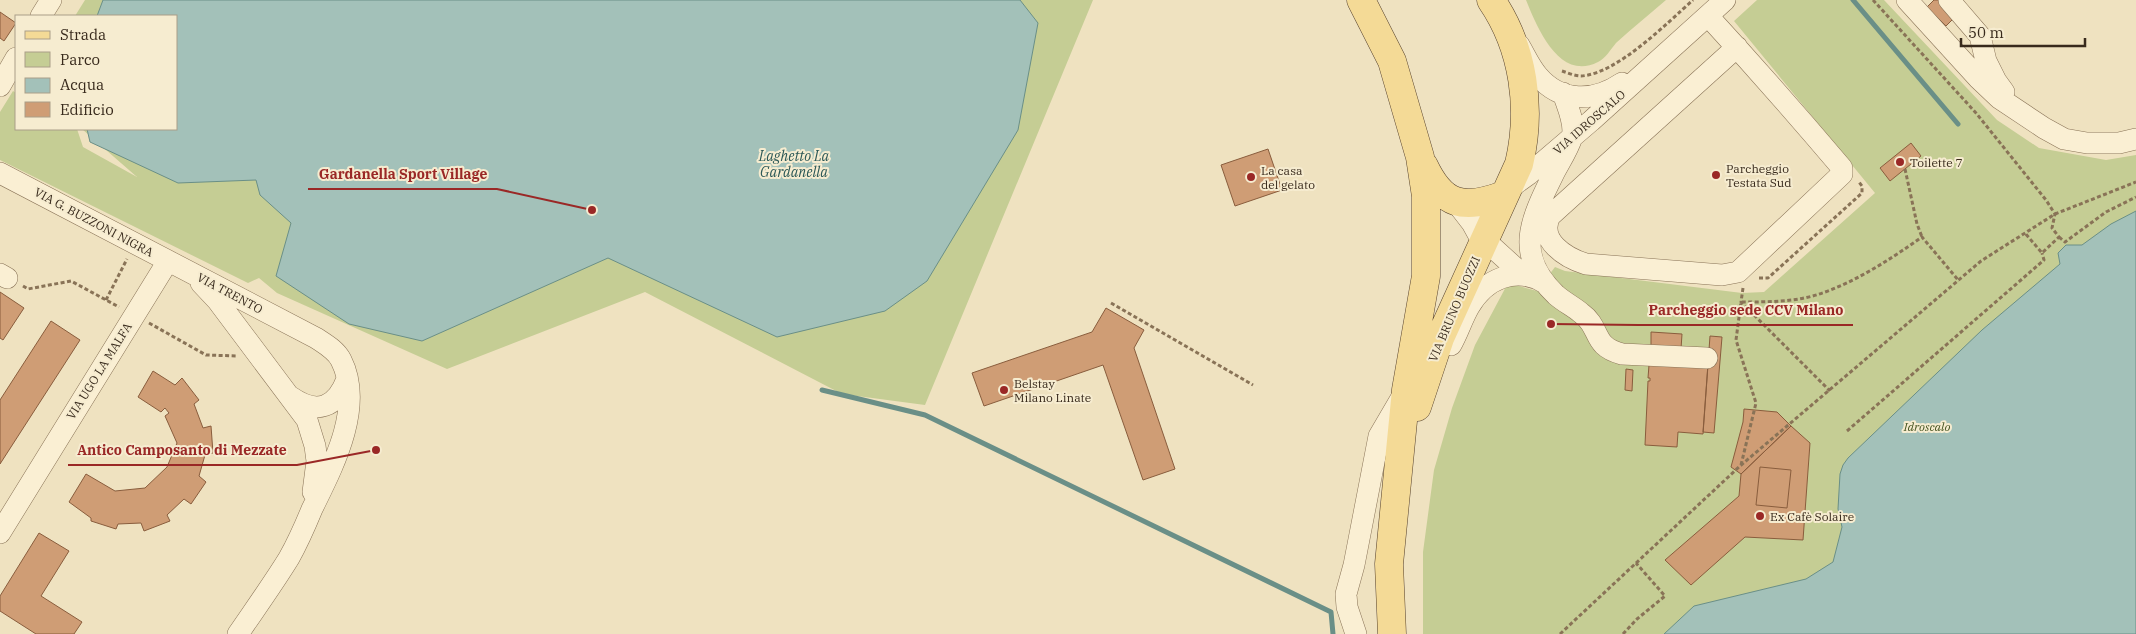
<svg xmlns="http://www.w3.org/2000/svg" width="2136" height="634" viewBox="0 0 2136 634" font-family="'IBM Plex Serif',serif">
<style>
.green{fill:#c5cd94}
.water{fill:#a3c1b9;stroke:#6a8f87}
.lines{fill:none;stroke-linecap:round;stroke-linejoin:round}
.stream{stroke:#6a8f87;stroke-width:5}
.building{fill:#cf9d75;stroke:#895d3d}
.minor-casing{stroke:#897357;stroke-width:22}
.major-casing{stroke:#56412c;stroke-width:29}
.path{stroke:#897357;stroke-width:3;stroke-dasharray:4 2.5;stroke-linecap:butt}
.minor{stroke:#faefd3;stroke-width:21}
.major{stroke:#f4da96;stroke-width:28}
.poi-dot{fill:#9a2826;stroke:#f6ecd0;stroke-width:2}
.labels{text-anchor:middle;dominant-baseline:central;stroke-width:4;stroke-linejoin:round;paint-order:stroke}
.street-label{font-size:12px;fill:#382a1c;stroke:#f6ecd0}
.poi-label{font-size:12px;fill:#382a1c;stroke:#f6ecd0;text-anchor:start}
.park-label{font-size:12px;font-style:italic;fill:#475522;stroke:#f6ecd0}
.water-label{font-size:14px;font-style:italic;fill:#2b5857;stroke:#f6ecd0}
.leader{fill:none;stroke:#9a2826;stroke-width:2}
.callout-dot{fill:#9a2826;stroke:#f6ecd0;stroke-width:2}
.callout-label{font-size:14px;text-anchor:middle;font-weight:bold;fill:#9a2826;stroke:#f6ecd0;stroke-width:4;stroke-linejoin:round;paint-order:stroke}
</style>
<rect width="100%" height="100%" fill="#efe2c0"/>
<path class="green" d="M 85,0 L 1093,0 L 925,405 L 842,394 L 645,292 L 447,369 L 277,293 L 259,278 L 248,283 L 0,160 L 0,112 L 13,91 L 16,93 L 16,129 L 77,129 L 83,147 L 137,177 L 82,129 L 176,129 L 176,16 L 75,16 Z
M 1526,0 L 1666,0 C 1650,14 1632,28 1616,43 C 1611,49 1605,59 1598,62 C 1559,82 1537,27 1526,0 Z
M 1757,0 L 1884,0 L 1997,120 L 2039,148 L 2106,160 L 2136,155 L 2136,634 L 1423,634 L 1423,552 L 1434,470 L 1452,408 L 1475,345 L 1508,283 L 1537,291 L 1555,267 L 1565,271 L 1742,293 L 1764,292 L 1875,193 L 1734,21 Z"/>
<path class="water" d="M 103,0 L 1020,0 L 1038,23 L 1018,130 L 927,281 L 885,311 L 777,337 L 608,258 L 422,341 L 349,324 L 276,276 L 291,223 L 260,195 L 256,180 L 178,183 L 90,142 L 87,129 L 176,129 L 176,16 L 97,16 Z
M 2136,211 L 2136,634 L 1664,634 L 1694,606 L 1806,579 L 1833,562 L 1842,527 L 1838,509 L 1840,474 L 1843,465 L 1848,458 L 1982,330 L 2060,264 L 2058,253 L 2066,245 L 2082,245 L 2111,224 Z"/>
<g class="lines">
<path class="stream" d="M 1853,0 L 1958,124
M 822,390 L 925,415 L 1331,612 L 1333,634"/>
</g>
<path class="building" d="M 1934,0 L 1940,0 L 1956,16 L 1946,26 L 1927,7 Z
M 0,12 L 16,23 L 4,41 L 0,38 Z
M 1911,143 L 1921,156 L 1890,181 L 1880,168 Z
M 1268,149 L 1282,190 L 1235,206 L 1221,165 Z
M 0,292 L 24,308 L 3,340 L 0,338 Z
M 1106,308 L 1144,330 L 1134,348 L 1175,469 L 1143,480 L 1103,365 L 984,406 L 972,373 L 1092,332 Z
M 51,321 L 80,340 L 0,464 L 0,400 Z
M 1651,332 L 1682,334 L 1681,349 L 1651,348 Z
M 1710,336 L 1722,337 L 1714,433 L 1703,432 Z
M 1649,365 L 1708,365 L 1703,434 L 1678,432 L 1677,447 L 1645,445 L 1648,381 L 1650,381 L 1650,378 L 1648,378 Z
M 1626,369 L 1633,370 L 1632,391 L 1625,390 Z
M 153,371 L 175,385 L 182,378 L 199,400 L 194,404 L 203,428 L 211,426 L 213,453 L 205,455 L 199,476 L 206,482 L 191,504 L 184,499 L 167,515 L 170,521 L 144,531 L 141,523 L 118,524 L 116,529 L 91,521 L 91,518 L 69,502 L 86,474 L 115,491 L 145,488 L 167,467 L 177,443 L 165,416 L 169,413 L 165,408 L 161,412 L 138,397 Z
M 1744,409 L 1777,412 L 1791,426 L 1741,474 L 1731,467 L 1743,422 Z
M 1791,426 L 1810,443 L 1803,540 L 1745,537 L 1691,585 L 1665,560 L 1739,496 L 1741,474 Z
M 1760,467 L 1791,470 L 1787,508 L 1756,505 Z
M 39,533 L 69,551 L 41,596 L 82,622 L 74,634 L 36,634 L 0,611 L 0,596 Z"/>
<g class="lines">
<g class="minor-casing">
<path id="minor" d="M 1907,0 L 1979,79 L 1999,98 L 2044,128 L 2064,139 L 2087,143 L 2119,143 L 2136,139
M 1949,0 L 1980,36 L 1986,61 L 1996,81 L 2004,92
M 41,16 L 51,0
M 1708,16 C 1754,66 1798,116 1842,168 L 1842,174 L 1738,272 L 1722,275 L 1586,264 C 1566,258 1537,240 1550,216 L 1737,47
M 1519,45 C 1525,55 1530,67 1538,76 C 1561,103 1594,102 1622,83
M 0,86 L 16,58
M 1563,93 C 1567,106 1576,124 1572,137 C 1568,150 1559,163 1553,175 C 1530,221 1514,255 1556,295 C 1564,302 1574,307 1581,313 C 1602,328 1591,346 1622,354 L 1707,358
M 0,173 L 316,338 C 325,344 336,350 341,360 C 365,407 332,468 312,509 C 305,526 298,542 289,558 C 273,584 255,609 238,634
M 1507,190 L 1529,174 L 1591,121 L 1725,0
M 1455,201 L 1472,223 L 1478,234 L 1522,274
M 0,274 L 7,278
M 201,283 L 217,300 L 307,420 L 315,446 L 317,461 L 313,492
M 1451,345 C 1458,333 1462,319 1469,307 C 1485,279 1516,265 1545,283
M 291,397 C 317,415 336,408 347,379
M 0,533 L 168,261
M 1356,634 L 1347,607 L 1346,594 L 1354,565 L 1379,436 L 1403,395"/>
</g>
<g class="major-casing">
<path id="major" d="M 1361,0 L 1392,61 L 1420,157 L 1426,196 L 1426,276 L 1406,390 L 1389,564 L 1392,634
M 1424,166 C 1443,206 1463,210 1504,195
M 1417,407 L 1440,338 L 1519,164 C 1532,109 1524,48 1491,0"/>
</g>
<path class="path" d="M 1873,0 L 1976,113 L 2046,200 L 2055,214 L 2052,228 L 2059,237 L 2042,253 L 2025,233
M 1562,71 C 1568,73 1575,76 1581,76 C 1617,74 1667,23 1693,0
M 1905,169 L 1917,224 L 1922,237
M 2059,237 L 2065,242 L 2106,212 L 2136,197
M 1759,278 L 1768,278 L 1862,193 L 1862,186 L 1859,182
M 23,286 L 28,289 L 71,281 L 119,307
M 1743,288 L 1741,302 L 1830,391
M 106,300 L 127,259
M 1111,303 L 1253,385
M 149,323 L 206,355 L 237,356
M 1847,431 L 2044,260 L 2042,253
M 1741,465 L 1756,403 L 1736,340 L 1741,302 C 1760,302 1780,302 1799,299 C 1841,292 1888,261 1922,237 L 1959,281
M 1560,634 L 1740,466 L 1981,261 L 2055,214 L 2136,182
M 1623,634 L 1637,619 L 1665,596 L 1636,563"/>
<use href="#minor" class="minor"/>
<use href="#major" class="major"/>
</g>
<g class="poi-dot">
<circle cx="1900" cy="162" r="5"/>
<circle cx="1716" cy="175" r="5"/>
<circle cx="1251" cy="177" r="5"/>
<circle cx="1004" cy="390" r="5"/>
<circle cx="1760" cy="516" r="5"/>
</g>
<g class="labels">
<g class="street-label">
<text transform="translate(1589 122) rotate(-41)">VIA IDROSCALO</text>
<text transform="translate(94 222) rotate(28)">VIA G. BUZZONI NIGRA</text>
<text transform="translate(230 293) rotate(28)">VIA TRENTO</text>
<text transform="translate(1454 309) rotate(-67)">VIA BRUNO BUOZZI</text>
<text transform="translate(99 371) rotate(-58)">VIA UGO LA MALFA</text>
</g>
<g class="poi-label">
<text x="1910" y="162">Toilette 7</text>
<text x="1726" y="168">Parcheggio<tspan x="1726" dy="14">Testata Sud</tspan></text>
<text x="1261" y="170">La casa<tspan x="1261" dy="14">del gelato</tspan></text>
<text x="1014" y="383">Belstay<tspan x="1014" dy="14">Milano Linate</tspan></text>
<text x="1770" y="516">Ex Cafè Solaire</text>
</g>
<g class="park-label">
<text x="1927" y="426">Idroscalo</text>
</g>
<g class="water-label">
<text x="794" y="156">Laghetto La<tspan x="794" dy="16">Gardanella</tspan></text>
</g>
</g>
<path class="leader" d="M592 210L497 189H308M1551 324L1638 325H1853M376 450L297 465H68"/>
<g class="callout-dot">
<circle cx="592" cy="210" r="5"/>
<circle cx="1551" cy="324" r="5"/>
<circle cx="376" cy="450" r="5"/>
</g>
<g class="callout-label">
<text x="403" y="179">Gardanella Sport Village</text>
<text x="1746" y="315">Parcheggio sede CCV Milano</text>
<text x="182" y="455">Antico Camposanto di Mezzate</text>
</g>
<rect x="15" y="15" width="162" height="115" fill="#f6ecd0" stroke="#aa9e88"/>
<rect x="25" y="31" width="25" height="8" fill="#f4da96" stroke="#aa9e88"/>
<text x="60" y="40" font-size="15" fill="#382a1c">Strada</text>
<rect x="25" y="52" width="25" height="15" fill="#c5cd94" stroke="#aa9e88"/>
<text x="60" y="65" font-size="15" fill="#382a1c">Parco</text>
<rect x="25" y="78" width="25" height="15" fill="#a3c1b9" stroke="#aa9e88"/>
<text x="60" y="90" font-size="15" fill="#382a1c">Acqua</text>
<rect x="25" y="102" width="25" height="15" fill="#cf9d75" stroke="#aa9e88"/>
<text x="60" y="115" font-size="15" fill="#382a1c">Edificio</text>
<path d="M1961 38v8h124v-8" fill="none" stroke="#382a1c" stroke-width="2.5"/>
<text x="1968" y="38" font-size="15" fill="#382a1c" stroke="#f6ecd0" stroke-width="4" paint-order="stroke">50 m</text>
</svg>
